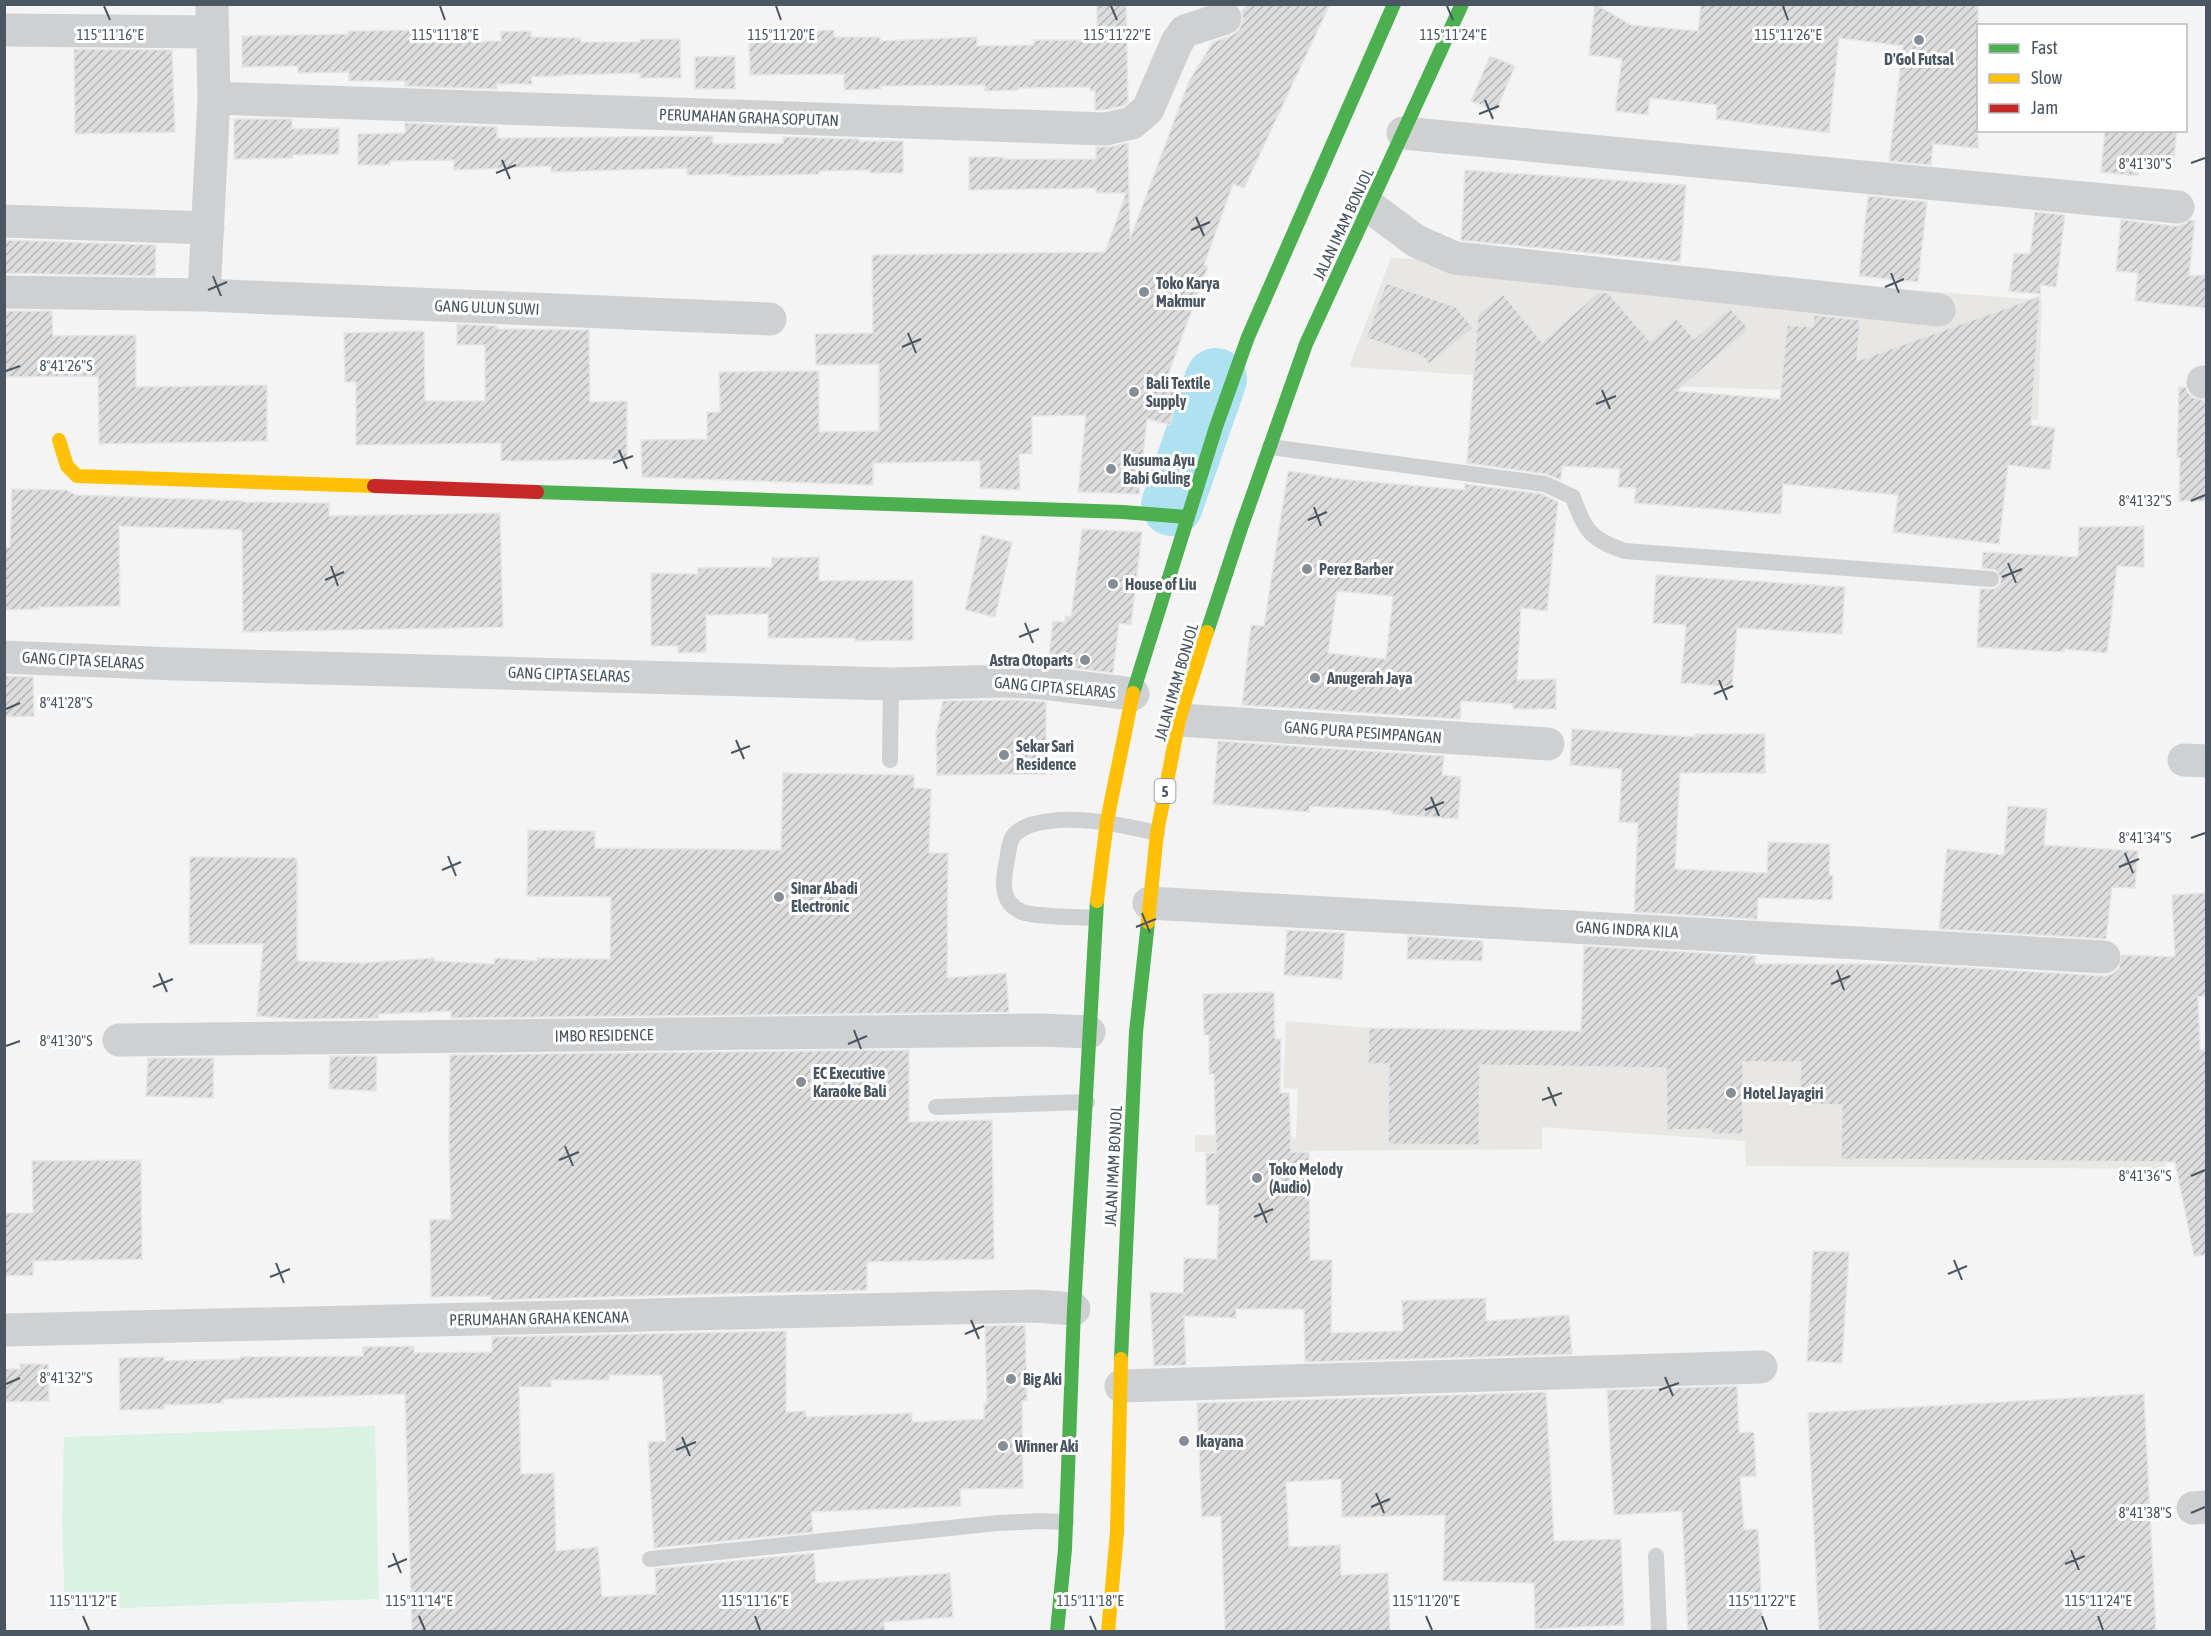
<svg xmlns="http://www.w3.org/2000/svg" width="2211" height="1636" viewBox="0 0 2211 1636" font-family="'Asap Condensed',sans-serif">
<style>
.commercial{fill:#e8e7e3}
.pitch{fill:#d9f2e3}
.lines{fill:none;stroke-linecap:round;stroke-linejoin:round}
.river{stroke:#aee2f0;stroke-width:62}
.building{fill:url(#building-hatch);stroke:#e5e6e7;stroke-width:1.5;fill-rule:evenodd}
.lane{stroke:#ced0d2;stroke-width:16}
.street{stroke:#ced0d2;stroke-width:33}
.fast{stroke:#4caf50;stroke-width:14}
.slow{stroke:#ffc107;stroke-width:14}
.jam{stroke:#c62828;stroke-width:14}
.ticks{fill:none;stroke:#4a5661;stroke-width:2}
.poi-dot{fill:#868d94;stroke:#fff;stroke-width:2}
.labels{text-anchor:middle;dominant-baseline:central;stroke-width:6;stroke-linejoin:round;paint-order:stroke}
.shield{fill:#fff;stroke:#808990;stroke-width:1.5}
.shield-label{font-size:15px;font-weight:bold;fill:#4a5661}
.poi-label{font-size:16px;font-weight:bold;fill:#4a5661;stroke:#fff;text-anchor:start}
.street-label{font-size:16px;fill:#4a5661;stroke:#fff}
.ticks-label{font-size:15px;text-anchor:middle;fill:#4a5661;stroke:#fff;stroke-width:6;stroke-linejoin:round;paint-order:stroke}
</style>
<defs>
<pattern id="building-hatch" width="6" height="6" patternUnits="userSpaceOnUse" patternTransform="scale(1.5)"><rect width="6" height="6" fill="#ddddde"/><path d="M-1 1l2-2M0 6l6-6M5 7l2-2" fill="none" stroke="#b5b6b7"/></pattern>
</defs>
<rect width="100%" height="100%" fill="#f4f4f4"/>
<path class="commercial" d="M 1391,258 L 1747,277 L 2042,300 L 2038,420 L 1791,390 L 1611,384 L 1349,367 Z
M 1286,1021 L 1369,1028 L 1658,1032 L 2166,1096 L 2165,1169 L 1746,1166 L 1745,1141 L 1542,1127 L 1542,1149 L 1195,1152 L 1195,1135 L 1296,1138 L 1298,1089 L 1284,1088 L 1283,1086 Z"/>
<path class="pitch" d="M 375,1426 L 379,1599 L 65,1610 L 62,1523 L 64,1437 Z"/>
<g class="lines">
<path class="river" d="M 1172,505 L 1216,379"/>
</g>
<path class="building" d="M 1097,4 L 1126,4 L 1128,102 L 1123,106 L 1104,110 L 1095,110 L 1095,91 L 1090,91 L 1090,87 L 1018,88 L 1018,90 L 985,91 L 985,85 L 881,86 L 881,89 L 844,90 L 844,74 L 750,75 L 749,39 L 803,38 L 803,31 L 834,30 L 834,37 L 880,37 L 880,41 L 977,37 L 977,46 L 1034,45 L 1034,40 L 1097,40 Z
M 1248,4 L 1330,4 L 1244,188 L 1233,184 L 1204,265 L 1208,266 L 1167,378 L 1182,381 L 1170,425 L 1147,419 L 1139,494 L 1078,492 L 1086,415 L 1032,416 L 1032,454 L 1019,454 L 1020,490 L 980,488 L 980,461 L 873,463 L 873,485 L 642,477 L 641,440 L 707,439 L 707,412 L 720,412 L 719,372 L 819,371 L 819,432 L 879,431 L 879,364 L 816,365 L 815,334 L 873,333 L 872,255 L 1105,252 L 1126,193 L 1096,193 L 1096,188 L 969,190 L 969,157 L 1003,157 L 1003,159 L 1096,159 L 1096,147 L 1110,147 L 1128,143 L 1130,239 L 1189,81 L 1213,42 L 1231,36 L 1239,30 L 1243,21 L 1242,11 Z
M 1595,4 L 1631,25 L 1698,31 L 1701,4 L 1978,4 L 1978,148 L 1933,144 L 1931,165 L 1889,161 L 1903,46 L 1839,38 L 1829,133 L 1716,119 L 1717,105 L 1650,98 L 1648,115 L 1615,111 L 1622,59 L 1589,55 Z
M 430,30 L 430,42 L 501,41 L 501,32 L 531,31 L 531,37 L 580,38 L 581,42 L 640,42 L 640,39 L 680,39 L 681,78 L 640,78 L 640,73 L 562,75 L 562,76 L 531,77 L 532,84 L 497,84 L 497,89 L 405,86 L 405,81 L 349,81 L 349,72 L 298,73 L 298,66 L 242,67 L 242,36 L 348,34 L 348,31 Z
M 74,49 L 172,50 L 175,132 L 75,134 Z
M 735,56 L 735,89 L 695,89 L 695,57 Z
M 1490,56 L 1515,66 L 1496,111 L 1471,101 Z
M 234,119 L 292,119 L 292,129 L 339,128 L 339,154 L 293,155 L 293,158 L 234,159 Z
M 405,123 L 497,127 L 497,138 L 713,136 L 713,144 L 783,143 L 783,137 L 859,139 L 859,141 L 903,141 L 903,173 L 870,173 L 870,170 L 819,171 L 819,174 L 730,176 L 730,174 L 687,175 L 687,168 L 551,172 L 551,166 L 454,170 L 454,160 L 390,161 L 390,165 L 358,165 L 358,134 L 405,133 Z
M 2105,130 L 2177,130 L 2173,168 L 2139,163 L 2138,176 L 2101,172 Z
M 1465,170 L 1686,185 L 1680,262 L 1461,240 Z
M 1868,196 L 1927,202 L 1918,282 L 1859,276 Z
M 2035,212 L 2065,215 L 2056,287 L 2041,285 L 2040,294 L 2009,291 L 2014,253 L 2030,254 Z
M 2121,220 L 2176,226 L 2185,224 L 2190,220 L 2195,221 L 2189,276 L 2206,275 L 2206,308 L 2135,301 L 2138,273 L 2116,271 Z
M 4,240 L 156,245 L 155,276 L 4,273 Z
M 1386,283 L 1456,307 L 1473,328 L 1429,364 L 1422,356 L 1366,338 Z
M 1599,292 L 1608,293 L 1650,341 L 1676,318 L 1694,339 L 1730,308 L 1749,329 L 1677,391 L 1780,399 L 1787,325 L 1813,327 L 1814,315 L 1860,320 L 1857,361 L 2040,296 L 2031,425 L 2055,428 L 2050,470 L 2008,465 L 1999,544 L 1893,532 L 1898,495 L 1783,484 L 1781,514 L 1634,503 L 1636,488 L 1618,487 L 1620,469 L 1562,466 L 1561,480 L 1546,474 L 1467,463 L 1478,314 L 1503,294 L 1542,342 Z
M 4,311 L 52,311 L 53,336 L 136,335 L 136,387 L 267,385 L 267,441 L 99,444 L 98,376 L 4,377 Z
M 457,324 L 497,326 L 497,329 L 589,330 L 590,402 L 627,401 L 627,459 L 501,461 L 501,443 L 356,445 L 356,382 L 345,382 L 344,333 L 424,331 L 425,401 L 485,401 L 485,345 L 457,345 Z
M 2179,387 L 2186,387 L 2187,392 L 2194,398 L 2206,401 L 2206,501 L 2179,501 L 2180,458 L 2177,458 Z
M 1288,471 L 1349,480 L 1465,490 L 1465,484 L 1542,494 L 1558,502 L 1547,611 L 1521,608 L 1517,680 L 1556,679 L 1556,709 L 1513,709 L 1513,704 L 1461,701 L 1460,719 L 1242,705 L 1251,625 L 1264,626 ZM 1337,591 L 1393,596 L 1386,659 L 1328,653 Z
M 12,489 L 66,490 L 76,495 L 244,501 L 244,502 L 329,503 L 329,516 L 500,513 L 503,627 L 243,632 L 242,530 L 119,526 L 120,606 L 39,607 L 39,609 L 4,610 L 4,547 L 10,547 Z
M 2144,526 L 2144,567 L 2117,566 L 2107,653 L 2064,649 L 2064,652 L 1977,647 L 1980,589 L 1995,589 L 2000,584 L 2001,579 L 1996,570 L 1982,568 L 1983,552 L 2078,557 L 2079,527 Z
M 1082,529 L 1142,532 L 1131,625 L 1119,623 L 1113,673 L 1048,665 L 1053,621 L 1065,622 L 1066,616 L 1071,617 Z
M 982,535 L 1012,542 L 995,617 L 965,610 Z
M 819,557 L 819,581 L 913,580 L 913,640 L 855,641 L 855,638 L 768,638 L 768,614 L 706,615 L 706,652 L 678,653 L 678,646 L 651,646 L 651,573 L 698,574 L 698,568 L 772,567 L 772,558 Z
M 1656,575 L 1845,587 L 1842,634 L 1737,628 L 1732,687 L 1681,683 L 1686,625 L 1653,623 Z
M 4,676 L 33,677 L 34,716 L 4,717 Z
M 1013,700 L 1046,702 L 1046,774 L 937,775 L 936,733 L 943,701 Z
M 1572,729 L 1695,737 L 1695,734 L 1765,734 L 1765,773 L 1680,773 L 1675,869 L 1767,873 L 1768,842 L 1830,844 L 1829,875 L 1833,876 L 1832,900 L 1758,898 L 1757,919 L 1634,912 L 1638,823 L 1619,822 L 1622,769 L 1570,765 Z
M 1218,741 L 1444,756 L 1442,775 L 1461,777 L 1458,819 L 1392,814 L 1393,811 L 1310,806 L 1309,812 L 1213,804 Z
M 783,773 L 914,775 L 914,788 L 931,789 L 929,853 L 948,853 L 947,978 L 1006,973 L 1009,1012 L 451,1018 L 451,1011 L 379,1014 L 378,1018 L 296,1019 L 257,1016 L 263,944 L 189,944 L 190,857 L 297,858 L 297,961 L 363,963 L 434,958 L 434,961 L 494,964 L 495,958 L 537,961 L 537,958 L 610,959 L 611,897 L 527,896 L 528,830 L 595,831 L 595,848 L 781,850 Z
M 2008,806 L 2047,809 L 2044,845 L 2138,851 L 2135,888 L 2112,887 L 2106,939 L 1939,929 L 1947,849 L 2004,855 Z
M 2206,893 L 2206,996 L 2198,997 L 2200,1050 L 2206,1050 L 2206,1255 L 2194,1256 L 2175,1162 L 1841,1159 L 1842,1105 L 1799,1104 L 1801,1062 L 1743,1062 L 1743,1134 L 1712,1134 L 1712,1129 L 1667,1130 L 1666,1068 L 1480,1065 L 1479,1145 L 1388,1144 L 1389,1064 L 1368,1064 L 1369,1028 L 1581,1031 L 1584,946 L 1756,956 L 1755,964 L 1902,964 L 2104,976 L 2112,974 L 2119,968 L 2122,955 L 2175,957 L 2172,895 Z
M 1287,930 L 1345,933 L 1342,979 L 1284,975 Z
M 1408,936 L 1483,941 L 1482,961 L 1407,959 Z
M 1274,992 L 1275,1039 L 1281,1039 L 1280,1093 L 1289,1093 L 1291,1152 L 1309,1152 L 1310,1260 L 1332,1260 L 1331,1333 L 1403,1331 L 1402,1301 L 1486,1298 L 1486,1321 L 1569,1315 L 1572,1354 L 1305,1362 L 1304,1309 L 1236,1309 L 1236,1318 L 1184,1316 L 1186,1365 L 1154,1366 L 1150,1292 L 1183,1293 L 1184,1258 L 1217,1259 L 1219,1205 L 1206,1205 L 1206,1153 L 1216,1153 L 1214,1074 L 1209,1074 L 1209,1035 L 1204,1035 L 1203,994 Z
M 909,1050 L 909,1122 L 992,1120 L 994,1259 L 867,1262 L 867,1290 L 491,1300 L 491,1296 L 431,1297 L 430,1220 L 451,1219 L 449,1139 L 450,1055 Z
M 330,1056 L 377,1056 L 376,1091 L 329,1089 Z
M 148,1058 L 214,1058 L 213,1098 L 146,1096 Z
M 141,1160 L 142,1259 L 33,1261 L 33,1275 L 4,1276 L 4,1213 L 33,1213 L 32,1161 Z
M 1813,1251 L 1849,1252 L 1842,1363 L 1807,1361 Z
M 1025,1325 L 1027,1401 L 1022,1401 L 1023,1488 L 960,1489 L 961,1506 L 811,1512 L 813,1532 L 654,1548 L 648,1442 L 666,1441 L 662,1375 L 609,1375 L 609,1380 L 551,1380 L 551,1387 L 519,1387 L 521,1474 L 554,1473 L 556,1551 L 598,1547 L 602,1597 L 656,1594 L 655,1569 L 814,1553 L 816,1583 L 950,1573 L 953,1617 L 884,1622 L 885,1632 L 412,1632 L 405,1394 L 223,1399 L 223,1403 L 164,1405 L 164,1409 L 120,1410 L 119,1358 L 164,1357 L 164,1361 L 240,1359 L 240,1357 L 363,1356 L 363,1347 L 414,1346 L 414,1353 L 492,1352 L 492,1337 L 786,1331 L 786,1412 L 805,1411 L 806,1417 L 912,1413 L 912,1422 L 984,1419 L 984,1404 L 987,1404 L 985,1326 Z
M 20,1364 L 48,1364 L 49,1401 L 4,1402 L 4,1369 L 20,1369 Z
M 1737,1386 L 1739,1433 L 1754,1432 L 1756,1476 L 1740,1477 L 1744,1530 L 1758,1529 L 1763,1632 L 1688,1632 L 1682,1511 L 1614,1515 L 1607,1390 Z
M 1546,1392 L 1554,1541 L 1621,1539 L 1624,1625 L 1535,1629 L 1534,1583 L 1443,1581 L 1445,1515 L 1342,1517 L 1341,1479 L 1286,1482 L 1289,1547 L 1340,1545 L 1341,1575 L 1388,1573 L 1390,1632 L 1225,1632 L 1221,1516 L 1202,1517 L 1197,1403 Z
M 2144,1394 L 2156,1632 L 1819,1632 L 1808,1413 Z"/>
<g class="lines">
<path class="lane" d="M 1270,447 L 1545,484 L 1573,497 C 1584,530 1591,540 1625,551 L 1991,579
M 890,760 L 891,684
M 1095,918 C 1079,917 1034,917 1022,912 C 999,902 1003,880 1007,860 C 1008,853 1009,844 1012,838 C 1016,831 1023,828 1030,825 C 1070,813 1118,824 1157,833
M 936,1107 L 1087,1102
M 1656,1556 L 1659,1632
M 650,1559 L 998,1523 L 1040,1521 L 1066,1522"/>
<path class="street" d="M 4,30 L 213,32
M 214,98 L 1106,129 L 1132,123 L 1148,109 L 1177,42 L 1185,31 L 1225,18
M 1403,133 L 2178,207
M 1369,206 L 1416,241 L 1455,258 L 1939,310
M 4,221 L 208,228
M 4,292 L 204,295 L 770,319
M 204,295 L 214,98 L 212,4
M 2203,382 L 2206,382
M 4,657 L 175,664 L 891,684 L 1005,681 L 1043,683 L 1133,694
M 1179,720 L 1548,744
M 2184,760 L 2206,761
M 1149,903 L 2104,957
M 119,1040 L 1041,1030 L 1089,1032
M 4,1330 L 1034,1306 L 1074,1309
M 1121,1386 L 1761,1367
M 2193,1508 L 2206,1507"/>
<path class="fast" d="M 537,492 L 1123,512 L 1187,517
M 1207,632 L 1241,528 L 1306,344 L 1462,4
M 1133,693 L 1216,427 L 1248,337 L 1394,4
M 1121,1359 L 1136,1032 L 1148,922
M 1057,1632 L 1065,1549 L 1074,1309 L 1097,901"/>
<path class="slow" d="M 59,440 L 67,466 L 77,476 L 374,486
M 1097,901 L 1107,821 L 1133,693
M 1148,922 L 1157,833 L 1179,720 L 1207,632
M 1108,1632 L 1117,1532 L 1121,1359"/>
<path class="jam" d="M 374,486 L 537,492"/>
</g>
<path class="ticks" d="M 104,6 L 110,20M 440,6 L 445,20M 776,6 L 781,20M 1111,6 L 1117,20M 1447,6 L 1453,20M 1783,6 L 1788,20M 1485,100 L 1493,119M 1479,114 L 1499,106M 502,160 L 510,179M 2191,163 L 2205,158M 496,173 L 516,165M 1196,217 L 1204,236M 1191,230 L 1210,222M 1891,273 L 1899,293M 213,276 L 221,296M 1885,287 L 1904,279M 208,290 L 227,282M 908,333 L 916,353M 902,347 L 921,339M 6,371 L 20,366M 1602,390 L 1610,409M 1596,404 L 1616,396M 619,450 L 627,469M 613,463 L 633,456M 2191,501 L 2205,495M 1314,507 L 1321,526M 1308,520 L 1327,512M 2008,563 L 2016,583M 331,566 L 338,586M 2002,577 L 2022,569M 325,580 L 344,572M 1025,623 L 1033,643M 1019,637 L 1039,629M 1719,680 L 1727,700M 1714,694 L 1733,686M 6,709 L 20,703M 736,740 L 744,759M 731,753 L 750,746M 1431,797 L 1439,816M 1425,810 L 1444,802M 2191,838 L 2205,833M 2125,853 L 2133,873M 448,856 L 456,876M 2119,867 L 2139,859M 442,870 L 461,862M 1142,913 L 1150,933M 1136,927 L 1156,919M 1837,970 L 1844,990M 159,973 L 167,992M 1831,984 L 1850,976M 153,987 L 173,979M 854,1030 L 861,1049M 848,1044 L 867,1036M 6,1046 L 20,1041M 1548,1087 L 1556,1106M 1542,1100 L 1562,1093M 565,1146 L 573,1166M 559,1160 L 579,1152M 2191,1176 L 2205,1170M 1259,1203 L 1267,1223M 1254,1217 L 1273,1209M 1954,1260 L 1962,1280M 276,1263 L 284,1283M 1948,1274 L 1967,1266M 270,1277 L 290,1269M 971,1320 L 979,1339M 965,1334 L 984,1326M 1665,1377 L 1673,1396M 6,1384 L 20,1378M 1659,1390 L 1679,1383M 682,1437 L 690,1456M 676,1450 L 696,1442M 1376,1493 L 1384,1513M 1371,1507 L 1390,1499M 2191,1513 L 2205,1507M 2071,1550 L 2079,1570M 393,1553 L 401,1573M 2065,1564 L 2085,1556M 388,1567 L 407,1559M 83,1616 L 89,1630M 419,1616 L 425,1630M 755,1616 L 760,1630M 1090,1616 L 1096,1630M 1426,1616 L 1432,1630M 1762,1616 L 1767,1630M 2098,1616 L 2103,1630"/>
<g class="poi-dot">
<circle cx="1919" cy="40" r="6"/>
<circle cx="1144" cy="292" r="6"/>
<circle cx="1134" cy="392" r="6"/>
<circle cx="1111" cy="469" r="6"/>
<circle cx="1307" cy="569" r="6"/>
<circle cx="1113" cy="584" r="6"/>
<circle cx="1085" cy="660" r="6"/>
<circle cx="1315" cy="678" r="6"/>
<circle cx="1004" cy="755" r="6"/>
<circle cx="779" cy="897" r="6"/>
<circle cx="801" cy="1082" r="6"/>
<circle cx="1731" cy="1093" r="6"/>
<circle cx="1257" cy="1178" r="6"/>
<circle cx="1011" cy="1379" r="6"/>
<circle cx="1184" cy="1441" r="6"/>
<circle cx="1003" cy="1446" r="6"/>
</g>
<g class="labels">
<rect class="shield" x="1154.5" y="779" width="21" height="24" rx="4.5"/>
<g class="shield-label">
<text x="1165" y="791">5</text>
</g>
<g class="poi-label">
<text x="1919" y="59" text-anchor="middle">D'Gol Futsal</text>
<text x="1156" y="283">Toko Karya<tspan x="1156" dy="18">Makmur</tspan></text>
<text x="1146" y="383">Bali Textile<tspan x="1146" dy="18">Supply</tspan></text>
<text x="1123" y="460">Kusuma Ayu<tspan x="1123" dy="18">Babi Guling</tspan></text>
<text x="1319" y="569">Perez Barber</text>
<text x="1125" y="584">House of Liu</text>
<text x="1073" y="660" text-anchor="end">Astra Otoparts</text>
<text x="1327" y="678">Anugerah Jaya</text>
<text x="1016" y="746">Sekar Sari<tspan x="1016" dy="18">Residence</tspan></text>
<text x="791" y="888">Sinar Abadi<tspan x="791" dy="18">Electronic</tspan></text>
<text x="813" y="1073">EC Executive<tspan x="813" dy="18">Karaoke Bali</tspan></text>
<text x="1743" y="1093">Hotel Jayagiri</text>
<text x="1269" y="1169">Toko Melody<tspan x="1269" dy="18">(Audio)</tspan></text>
<text x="1023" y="1379">Big Aki</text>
<text x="1196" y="1441">Ikayana</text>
<text x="1015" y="1446">Winner Aki</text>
</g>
<g class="street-label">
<text transform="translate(749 117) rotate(2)">PERUMAHAN GRAHA SOPUTAN</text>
<text transform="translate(1343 224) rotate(-65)">JALAN IMAM BONJOL</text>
<text transform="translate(487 307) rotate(2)">GANG ULUN SUWI</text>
<text transform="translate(83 660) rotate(3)">GANG CIPTA SELARAS</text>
<text transform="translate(569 674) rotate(2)">GANG CIPTA SELARAS</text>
<text transform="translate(1176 682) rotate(-74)">JALAN IMAM BONJOL</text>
<text transform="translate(1055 687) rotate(5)">GANG CIPTA SELARAS</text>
<text transform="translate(1363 732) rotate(4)">GANG PURA PESIMPANGAN</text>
<text transform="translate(1627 929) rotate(3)">GANG INDRA KILA</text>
<text transform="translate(604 1035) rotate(-1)">IMBO RESIDENCE</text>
<text transform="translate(1113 1166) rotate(-87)">JALAN IMAM BONJOL</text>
<text transform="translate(539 1318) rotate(-1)">PERUMAHAN GRAHA KENCANA</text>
</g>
</g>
<g class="ticks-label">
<text x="110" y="40">115°11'16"E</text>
<text x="445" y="40">115°11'18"E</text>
<text x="781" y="40">115°11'20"E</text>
<text x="1117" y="40">115°11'22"E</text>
<text x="1453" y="40">115°11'24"E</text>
<text x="1788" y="40">115°11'26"E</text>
<text x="2145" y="169">8°41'30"S</text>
<text x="66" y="371">8°41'26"S</text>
<text x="2145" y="506">8°41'32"S</text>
<text x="66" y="708">8°41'28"S</text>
<text x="2145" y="843">8°41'34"S</text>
<text x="66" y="1046">8°41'30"S</text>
<text x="2145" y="1181">8°41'36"S</text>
<text x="66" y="1383">8°41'32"S</text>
<text x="2145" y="1518">8°41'38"S</text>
<text x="83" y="1606">115°11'12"E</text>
<text x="419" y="1606">115°11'14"E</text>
<text x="755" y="1606">115°11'16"E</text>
<text x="1090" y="1606">115°11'18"E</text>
<text x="1426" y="1606">115°11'20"E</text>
<text x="1762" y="1606">115°11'22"E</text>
<text x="2098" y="1606">115°11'24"E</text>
</g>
<rect width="2211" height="1636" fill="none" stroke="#4a5661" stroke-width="12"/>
<rect x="1977" y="24" width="210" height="108" fill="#ffffff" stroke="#b7bbc0" stroke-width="1.5"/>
<rect x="1989" y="44" width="30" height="9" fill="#4caf50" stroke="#b7bbc0" stroke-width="1.5"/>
<text x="2031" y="54" font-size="18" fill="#4a5661">Fast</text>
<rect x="1989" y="74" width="30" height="9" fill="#ffc107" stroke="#b7bbc0" stroke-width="1.5"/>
<text x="2031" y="84" font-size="18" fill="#4a5661">Slow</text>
<rect x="1989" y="104" width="30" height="9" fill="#c62828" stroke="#b7bbc0" stroke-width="1.5"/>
<text x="2031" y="114" font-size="18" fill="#4a5661">Jam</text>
</svg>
